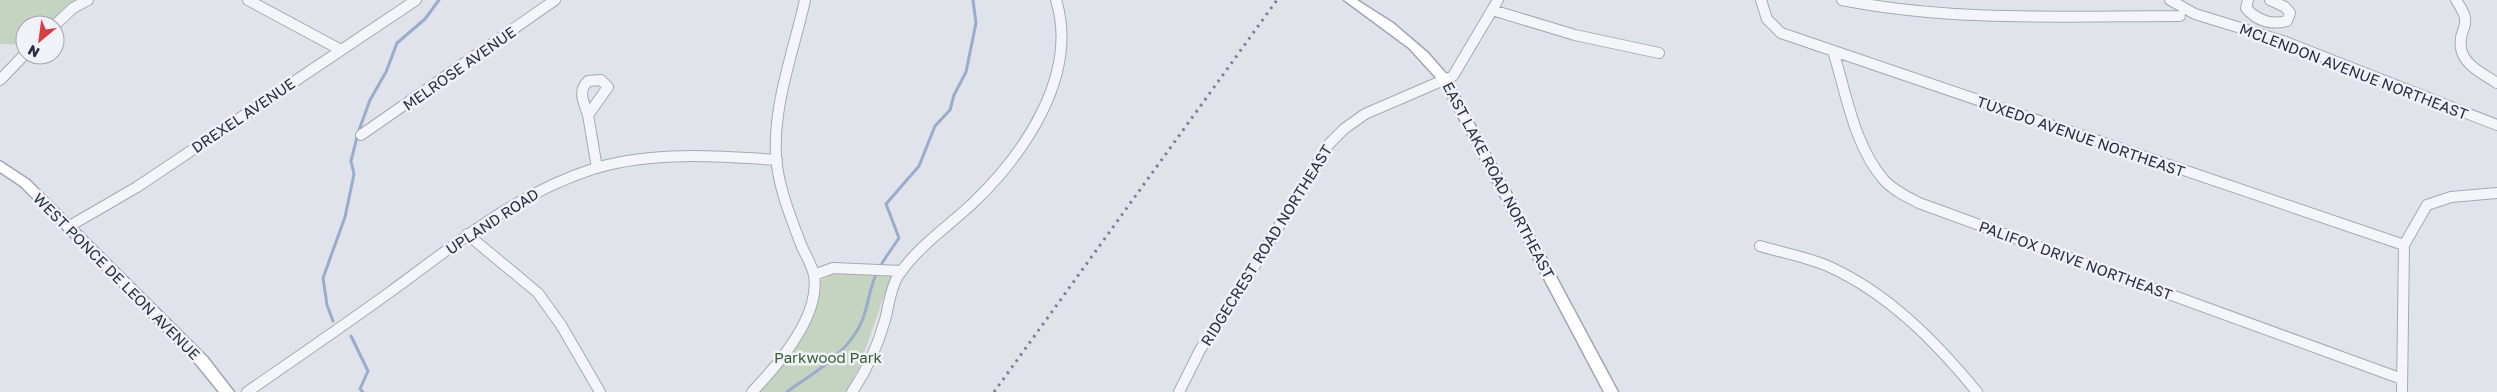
<svg xmlns="http://www.w3.org/2000/svg" width="2497" height="392" viewBox="0 0 2497 392" font-family="'Golos Text',sans-serif">
<style>
.green{fill:#c4d4c1}
.lines{fill:none;stroke-linecap:round;stroke-linejoin:round}
.stream{stroke:#9aaccc;stroke-width:3}
.minor-casing{stroke:#a5a9b5;stroke-width:12}
.major-casing{stroke:#9fa6b6;stroke-width:3}
.minor{stroke:#f4f5f8;stroke-width:10}
.major{fill:#fff;fill-rule:evenodd}
.rail{stroke:#798095;stroke-width:3;stroke-dasharray:2.5 5;stroke-linecap:butt}
.labels{text-anchor:middle;dominant-baseline:central;stroke-width:5;stroke-linejoin:round;paint-order:stroke}
.street-label{font-size:15px;fill:#282e43;stroke:#f0f2f7}
.park-label{font-size:15px;fill:#375f34;stroke:#f0f2f7}
</style>
<rect width="100%" height="100%" fill="#e0e3ea"/>
<path class="green" d="M 0,0 L 79,0 L 50,25 L 25,25 L 25,45 L 0,44 Z
M 835,273 L 891,276 L 859,368 L 846,392 L 752,392 L 796,349 L 821,280 Z"/>
<g class="lines">
<path class="stream" d="M 882,263 L 899,238 L 886,204 L 919,166 L 935,126 L 950,110 L 954,95 L 966,72 L 976,23 L 973,0
M 333,321 L 327,305 L 323,278 L 345,217 L 354,174 L 351,161 L 358,133 L 370,100 L 386,72 L 397,43 L 425,19 L 439,0
M 351,336 L 368,371 L 360,389 L 363,392
M 787,392 C 814,372 848,354 862,321 C 868,307 869,291 875,277"/>
<g class="minor-casing">
<path id="minor" d="M 248,0 L 341,50
M 1761,0 L 1767,19 L 1781,33 L 2404,245
M 1842,0 C 1954,22 2066,16 2180,16
M 2170,0 L 2195,14 L 2283,41 L 2497,125
M 2248,0 L 2246,8 C 2257,21 2271,25 2287,21 L 2290,13 L 2285,7 L 2270,0
M 2456,0 C 2476,29 2457,26 2461,48 C 2463,65 2485,75 2497,83
M 1492,10 L 1575,35 L 1659,53
M 55,25 L 73,8 L 88,0
M 1833,51 C 1846,92 1854,146 1884,180 C 1893,190 1907,197 1919,203 L 2402,379
M 0,80 L 25,54
M 601,80 L 608,87 L 588,115 C 584,102 577,92 588,81 Z
M 588,115 L 597,168
M 361,135 L 555,0
M 68,227 L 137,187 L 416,0
M 467,234 L 538,293 L 561,325 L 600,392
M 1760,246 C 1783,253 1808,257 1830,267 C 1889,294 1936,342 1977,392
M 814,275 L 833,268 L 902,271
M 247,392 C 295,359 343,326 390,292 C 456,244 516,193 596,168 C 652,151 720,156 777,160
M 752,392 C 778,365 821,316 814,275 C 812,266 806,255 802,247 C 791,218 778,187 776,156 C 773,104 794,50 805,0
M 852,392 C 867,370 878,345 885,320 C 889,305 890,289 898,276 C 918,246 949,226 974,202 C 1025,153 1079,74 1056,0
M 1179,392 L 1200,350 L 1243,285 L 1329,144 L 1344,129 L 1365,114 L 1453,76 L 1498,0
M 2402,392 L 2404,245 L 2427,205 L 2451,197 L 2497,193"/>
</g>
<g class="major-casing">
<path id="major" d="M 1344,0 L 1357,0 L 1393,23 L 1428,53 L 1449,77 L 1618,392 L 1604,392 L 1440,82 L 1409,48 Z
M 0,161 L 29,180 L 207,357 L 234,392 L 219,392 L 197,365 L 21,186 L 0,172 Z"/>
</g>
<use href="#minor" class="minor"/>
<use href="#major" class="major"/>
<path class="rail" d="M 994,392 L 1277,0"/>
</g>
<g class="labels">
<g class="street-label">
<text transform="translate(459 68) rotate(-35)">MELROSE AVENUE</text>
<text transform="translate(2354 71) rotate(21)">MCLENDON AVENUE NORTHEAST</text>
<text transform="translate(243 115) rotate(-34)">DREXEL AVENUE</text>
<text transform="translate(2081 136) rotate(19)">TUXEDO AVENUE NORTHEAST</text>
<text transform="translate(1499 180) rotate(62)">EAST LAKE ROAD NORTHEAST</text>
<text transform="translate(492 221) rotate(-33)">UPLAND ROAD</text>
<text transform="translate(1266 245) rotate(-58)">RIDGECREST ROAD NORTHEAST</text>
<text transform="translate(2076 260) rotate(20)">PALIFOX DRIVE NORTHEAST</text>
<text transform="translate(117 276) rotate(45)">WEST PONCE DE LEON AVENUE</text>
</g>
<g class="park-label">
<text x="828" y="357">Parkwood Park</text>
</g>
</g>
<g transform="translate(40 40) rotate(209)"><circle r="24" fill="#f0f2f7" stroke="#a0a4af"/>
<path d="M0-4L9 19L0 12L-9 19Z" fill="#d53f43"/>
<text y="-8" font-size="14" font-weight="bold" text-anchor="middle" fill="#282e43">N</text>
</g>
</svg>
